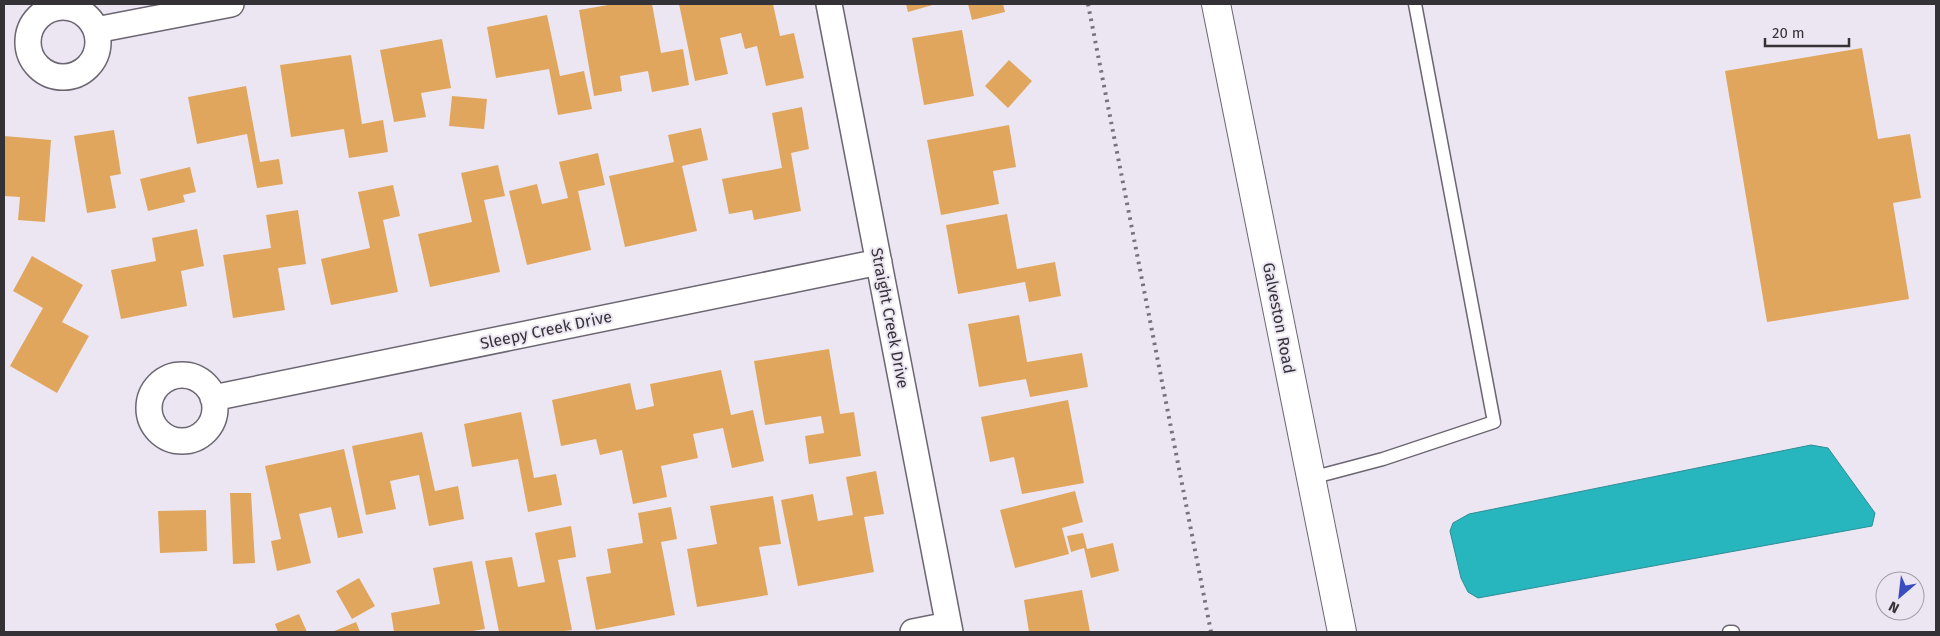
<svg xmlns="http://www.w3.org/2000/svg" width="1940" height="636" viewBox="0 0 1940 636" font-family="'Fira Sans',sans-serif">
<style>
.water{fill:#27b5be;stroke:#2b8e96}
.building{fill:#e0a65e}
.lines{fill:none;stroke-linecap:round;stroke-linejoin:round}
.lane-casing{stroke:#6b6671;stroke-width:15}
.street-casing{stroke:#6b6671;stroke-width:28}
.secondary-casing{stroke:#6b6671;stroke-width:30}
.lane{stroke:#fff;stroke-width:12}
.street{stroke:#fff;stroke-width:25}
.secondary{stroke:#fff;stroke-width:28}
.rail{stroke:#76737a;stroke-width:4;stroke-dasharray:2.5 5;stroke-linecap:butt}
.labels{text-anchor:middle;dominant-baseline:central;stroke-width:4;stroke-linejoin:round;paint-order:stroke}
.street-label{font-size:16px;fill:#343237;stroke:#ece6f2}
</style>
<rect width="100%" height="100%" fill="#ece6f2"/>
<path class="water" d="M 1811,445 L 1828,448 L 1875,513 L 1872,526 L 1478,598 L 1468,592 L 1461,578 L 1450,531 L 1453,523 L 1469,514 Z"/>
<path class="building" d="M 614,4 L 652,4 L 661,53 L 683,49 L 689,85 L 652,92 L 648,71 L 620,76 L 622,91 L 594,96 L 579,10 Z
M 679,4 L 773,4 L 780,36 L 794,33 L 804,78 L 766,86 L 757,46 L 745,49 L 741,33 L 720,38 L 728,74 L 695,81 Z
M 906,4 L 936,4 L 908,12 Z
M 968,4 L 1003,4 L 1005,12 L 972,20 Z
M 547,15 L 560,76 L 584,71 L 592,109 L 558,115 L 549,69 L 496,78 L 487,27 Z
M 962,30 L 974,96 L 924,105 L 912,38 Z
M 442,39 L 451,88 L 421,93 L 426,117 L 394,122 L 380,50 Z
M 1862,48 L 1878,139 L 1910,134 L 1921,198 L 1893,203 L 1909,299 L 1767,322 L 1725,71 Z
M 351,55 L 362,124 L 383,120 L 388,152 L 349,158 L 344,129 L 291,137 L 280,65 Z
M 1009,60 L 1032,81 L 1008,108 L 985,86 Z
M 246,86 L 260,162 L 279,159 L 283,184 L 257,188 L 247,134 L 197,144 L 188,97 Z
M 452,96 L 487,99 L 484,129 L 449,126 Z
M 802,107 L 809,149 L 791,153 L 801,211 L 754,220 L 752,210 L 729,214 L 722,179 L 782,168 L 772,113 Z
M 1009,125 L 1016,167 L 993,171 L 999,204 L 941,215 L 927,140 Z
M 701,128 L 708,160 L 682,166 L 697,231 L 625,247 L 609,176 L 674,162 L 668,135 Z
M 114,130 L 121,174 L 110,176 L 116,208 L 87,213 L 74,136 Z
M 4,136 L 51,140 L 45,222 L 18,220 L 20,197 L 4,196 Z
M 598,153 L 605,185 L 578,191 L 591,250 L 527,265 L 509,191 L 537,184 L 542,204 L 568,198 L 559,162 Z
M 498,165 L 505,196 L 484,200 L 500,272 L 430,287 L 418,234 L 472,222 L 461,173 Z
M 190,167 L 196,192 L 183,195 L 185,202 L 148,211 L 140,179 Z
M 393,185 L 400,216 L 383,220 L 398,292 L 331,305 L 321,259 L 370,248 L 358,192 Z
M 298,210 L 306,264 L 278,268 L 285,310 L 233,318 L 223,255 L 271,248 L 266,215 Z
M 1007,214 L 1017,269 L 1055,262 L 1061,296 L 1029,302 L 1025,282 L 958,294 L 946,225 Z
M 197,229 L 204,266 L 181,271 L 187,306 L 121,319 L 111,270 L 156,261 L 152,238 Z
M 32,256 L 83,285 L 62,322 L 89,336 L 57,393 L 10,366 L 43,308 L 13,291 Z
M 1019,315 L 1027,362 L 1082,353 L 1088,387 L 1030,397 L 1026,379 L 979,387 L 968,324 Z
M 829,349 L 840,414 L 854,412 L 861,456 L 809,464 L 805,436 L 824,433 L 821,416 L 765,425 L 754,361 Z
M 721,370 L 731,415 L 753,410 L 764,461 L 732,468 L 723,428 L 693,434 L 698,458 L 661,466 L 667,497 L 633,504 L 622,450 L 600,455 L 596,439 L 561,446 L 552,400 L 630,383 L 636,410 L 654,406 L 650,384 Z
M 1068,400 L 1084,483 L 1022,494 L 1014,457 L 990,462 L 981,417 Z
M 521,412 L 534,478 L 556,474 L 562,505 L 528,512 L 518,459 L 472,467 L 464,424 Z
M 422,432 L 435,491 L 458,486 L 464,519 L 429,526 L 419,475 L 390,481 L 396,509 L 366,515 L 352,446 Z
M 344,449 L 363,533 L 338,538 L 331,507 L 299,514 L 311,563 L 277,571 L 271,541 L 281,539 L 265,466 Z
M 876,471 L 884,514 L 864,517 L 874,572 L 798,586 L 781,500 L 813,494 L 818,521 L 853,515 L 846,477 Z
M 1075,491 L 1083,522 L 1062,528 L 1069,554 L 1015,568 L 1000,510 Z
M 230,493 L 251,493 L 255,563 L 233,564 Z
M 773,496 L 781,544 L 759,547 L 768,595 L 697,607 L 687,549 L 717,544 L 710,506 Z
M 671,507 L 677,539 L 661,542 L 675,615 L 596,630 L 586,577 L 611,573 L 607,549 L 643,543 L 638,513 Z
M 206,510 L 207,551 L 160,553 L 158,511 Z
M 571,526 L 576,557 L 558,560 L 572,630 L 558,632 L 499,632 L 485,561 L 512,557 L 518,587 L 545,582 L 535,533 Z
M 1083,533 L 1087,549 L 1113,543 L 1119,571 L 1091,578 L 1084,548 L 1071,552 L 1067,536 Z
M 472,561 L 485,629 L 467,632 L 394,632 L 391,613 L 440,604 L 433,568 Z
M 359,578 L 375,606 L 352,619 L 336,591 Z
M 1082,590 L 1090,632 L 1029,632 L 1024,600 Z
M 299,614 L 307,632 L 278,632 L 275,624 Z
M 356,622 L 360,632 L 332,632 Z"/>
<g class="lines">
<g class="lane-casing">
<path id="lane" d="M 1311,478 L 1383,459 L 1494,422 L 1415,4
M 1729,632 L 1733,632"/>
</g>
<g class="street-casing">
<path id="street" d="M 829,4 L 950,632
M28 42a35 35 0 1 1 70 0a35 35 0 1 1-70 0Z
M 96,30 L 231,4
M149 408a33 33 0 1 1 66 0a33 33 0 1 1-66 0Z
M 213,398 L 879,262
M 913,632 L 948,625"/>
</g>
<g class="secondary-casing">
<path id="secondary" d="M 1216,4 L 1342,632"/>
</g>
<use href="#lane" class="lane"/>
<use href="#street" class="street"/>
<use href="#secondary" class="secondary"/>
<path class="rail" d="M 1088,4 L 1211,632"/>
</g>
<g class="labels">
<g class="street-label">
<text transform="translate(890 318) rotate(79)">Straight Creek Drive</text>
<text transform="translate(1279 318) rotate(79)">Galveston Road</text>
<text transform="translate(546 330) rotate(-12)">Sleepy Creek Drive</text>
</g>
</g>
<rect width="1940" height="636" fill="none" stroke="#343237" stroke-width="10"/>
<g transform="translate(1900 596) rotate(208)"><circle r="24" fill="#ece6f2" stroke="#a29ea7"/>
<path d="M0-4L9 19L0 12L-9 19Z" fill="#394dbf"/>
<text y="-8" font-size="14" font-weight="bold" text-anchor="middle" fill="#343237">N</text>
</g>
<path d="M1765 38v8h84v-8" fill="none" stroke="#343237" stroke-width="2.5"/>
<text x="1772" y="38" font-size="15" fill="#343237" stroke="#ece6f2" stroke-width="4" paint-order="stroke">20 m</text>
</svg>
